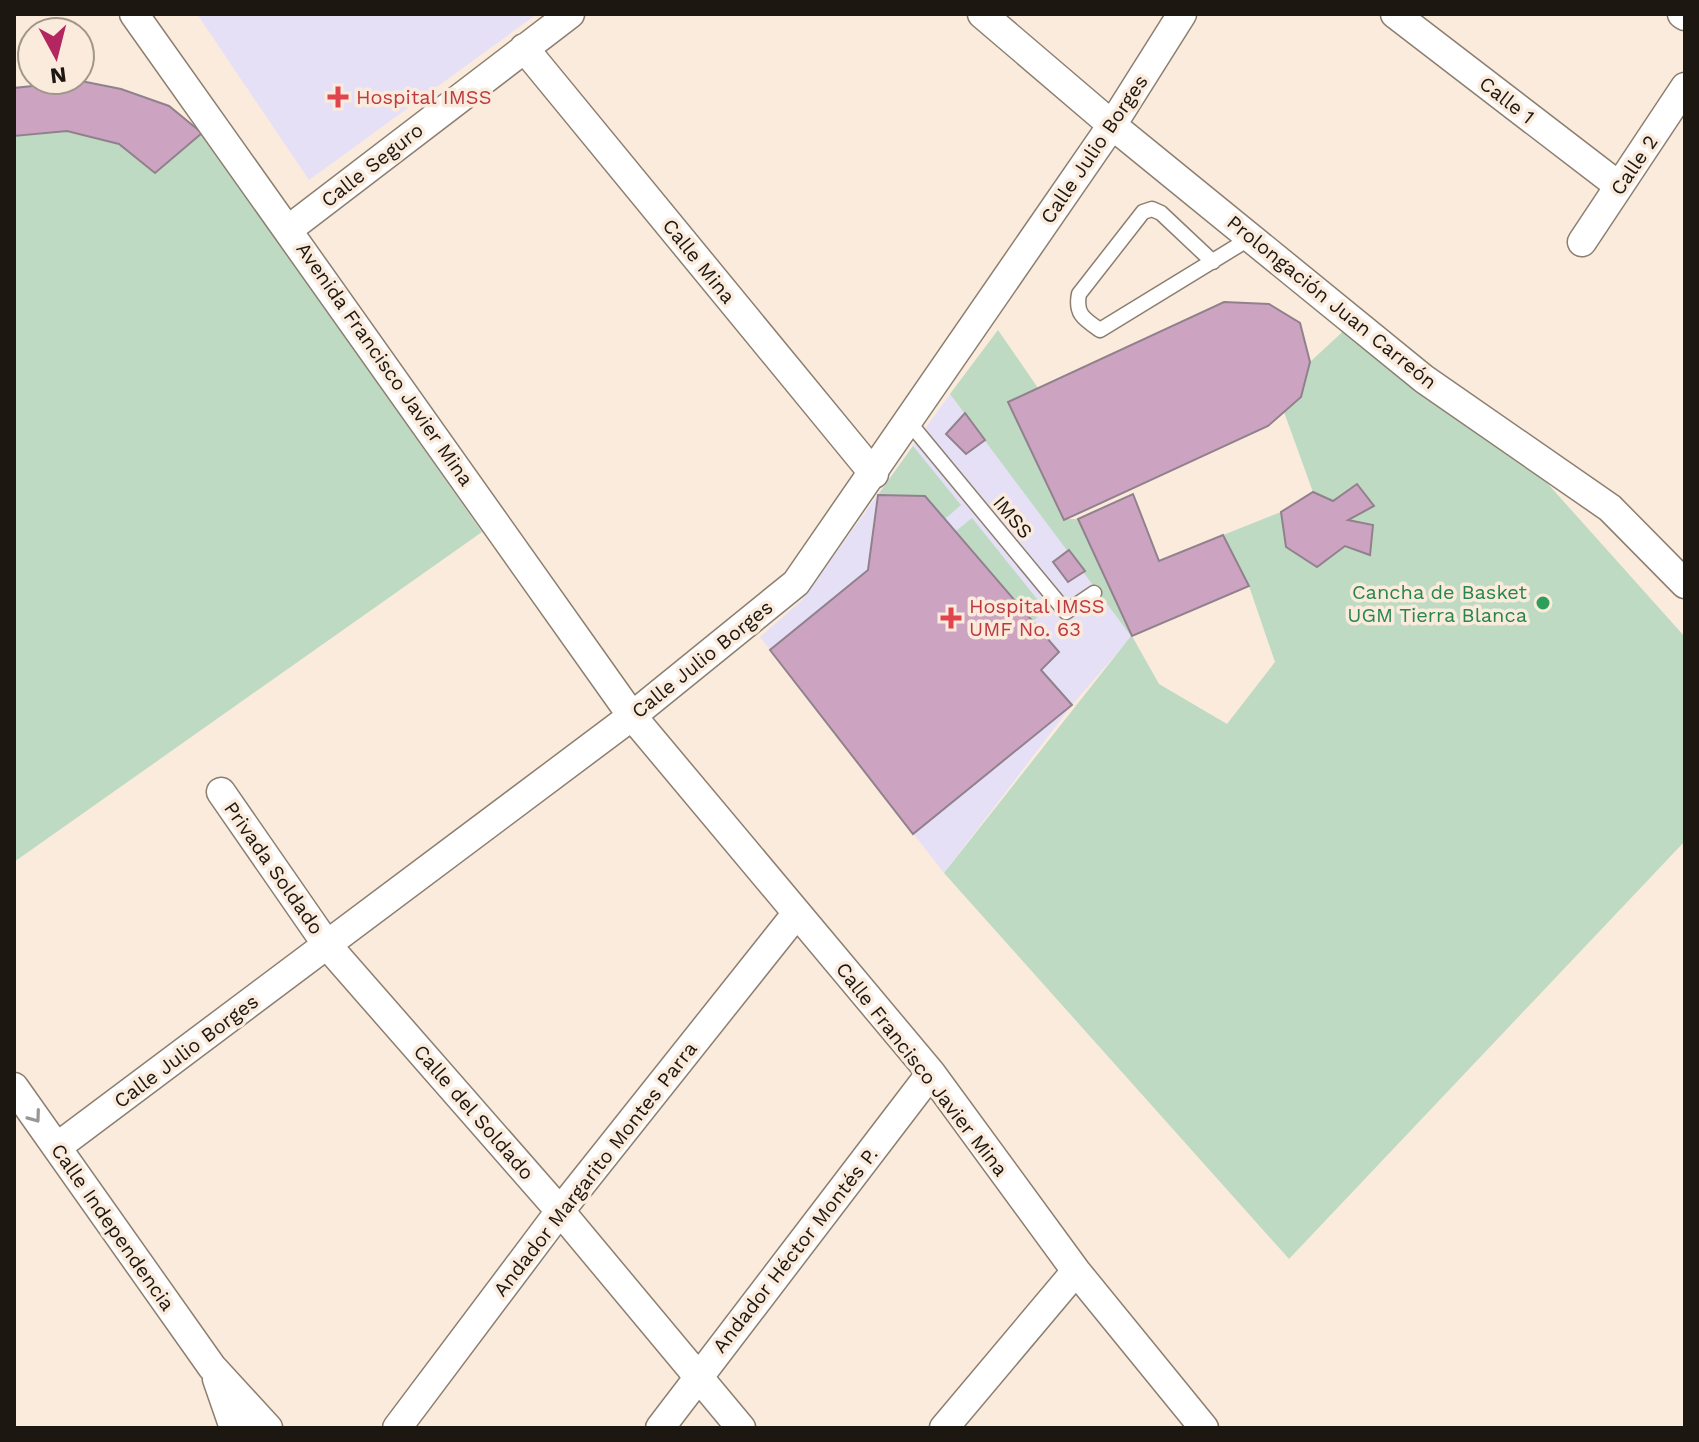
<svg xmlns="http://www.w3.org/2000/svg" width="1699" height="1442" viewBox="0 0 1699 1442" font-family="'Work Sans',sans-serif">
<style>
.medical{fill:#e6e0f6}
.green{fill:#bedac3}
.building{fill:#cca4c2;stroke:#91818d;stroke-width:2}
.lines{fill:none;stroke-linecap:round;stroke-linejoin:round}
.service-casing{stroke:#8c7f70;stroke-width:17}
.minor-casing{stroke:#8c7f70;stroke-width:31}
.service{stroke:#fff;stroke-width:14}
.minor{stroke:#fff;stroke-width:28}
.oneway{stroke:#999794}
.health-dot{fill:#e0444e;stroke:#faebdc;stroke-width:3}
.leisure-dot{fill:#2e9e5b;stroke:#faebdc;stroke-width:3}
.labels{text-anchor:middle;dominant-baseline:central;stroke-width:7;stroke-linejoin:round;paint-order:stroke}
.health-label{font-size:20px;fill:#be3a42;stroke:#faebdc;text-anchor:start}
.street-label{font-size:20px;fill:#1c1711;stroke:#faebdc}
.leisure-label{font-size:20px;fill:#27864d;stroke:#faebdc;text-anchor:end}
</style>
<rect width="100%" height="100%" fill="#faebdc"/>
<path class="medical" d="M 197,14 L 537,14 L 309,180 Z
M 950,394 L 1132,636 L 1072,705 L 944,873 L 760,637 L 802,600 Z"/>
<path class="green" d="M 81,81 C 133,91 160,100 202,133 L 482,532 L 14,862 L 14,88 Z
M 1351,324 L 1548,484 L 1685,637 L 1685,841 L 1289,1259 L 944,873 L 1131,636 L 950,394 L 998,330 L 1038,388 L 1008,402 L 1064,519 L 1078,519 L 1132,636 L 1159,684 L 1227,724 L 1275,662 L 1249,586 L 1223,535 L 1281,512 L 1286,547 L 1316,567 L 1345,546 L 1369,554 L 1373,526 L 1348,520 L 1373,506 L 1357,484 L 1333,501 L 1313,492 L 1284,412 L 1301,397 L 1310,362 Z
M 913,446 L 961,505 L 945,519 L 925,496 L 878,495 Z
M 972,518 L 1046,610 L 1033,621 L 956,531 Z"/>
<path class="building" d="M 81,81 L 121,89 L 169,106 L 202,133 L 155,173 L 119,144 L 67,131 L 14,136 L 14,88 Z
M 1224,302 L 1269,304 L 1300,323 L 1310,362 L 1301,397 L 1268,426 L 1064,520 L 1008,402 Z
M 965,413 L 985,440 L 966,454 L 946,434 Z
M 1357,484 L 1374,506 L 1348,520 L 1373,525 L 1370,555 L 1345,546 L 1317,567 L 1286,547 L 1281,512 L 1313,492 L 1333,501 Z
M 1133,494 L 1159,561 L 1223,535 L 1249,586 L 1132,636 L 1078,519 Z
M 878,495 L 925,496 L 1059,652 L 1041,670 L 1072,705 L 913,834 L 770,650 L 868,570 Z
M 1069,550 L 1085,571 L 1068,582 L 1053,562 Z"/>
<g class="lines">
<g class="service-casing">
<path id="service" d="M 1213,262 L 1161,213 L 1152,209 L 1143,212 L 1079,294 C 1075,314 1084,319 1100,330 L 1252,237
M 908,421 L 1066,612 L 1094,593"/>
</g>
<g class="minor-casing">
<path id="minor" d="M 134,14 L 632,716 L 931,1073 L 1076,1271 L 1204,1428
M 982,14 L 1112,125 L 1424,379 L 1610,508 L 1685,584
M 1395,14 L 1619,186
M 1682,14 L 1685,16
M 524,48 L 874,474
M 289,229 L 570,14
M 1582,242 L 1685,87
M 221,792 L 327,945 L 560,1211 L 741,1428
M 14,1087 L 212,1367 L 268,1428
M 57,1147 L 632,716 L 796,583 L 1112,125 L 1182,14
M 217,1379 L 234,1428
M 397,1428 L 560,1211 L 797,913
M 660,1428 L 931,1073
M 944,1428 L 1076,1271"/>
</g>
<use href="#service" class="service"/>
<use href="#minor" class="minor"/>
</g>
<defs><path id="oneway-chevron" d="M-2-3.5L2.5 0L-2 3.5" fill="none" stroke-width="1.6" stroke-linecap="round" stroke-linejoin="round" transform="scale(2)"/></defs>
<use class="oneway" href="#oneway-chevron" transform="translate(35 1117) rotate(54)"/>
<g class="health-dot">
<path d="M334 85h8v8h8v8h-8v8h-8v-8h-8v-8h8z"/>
<path d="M947 606h8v8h8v8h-8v8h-8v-8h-8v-8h8z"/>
</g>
<circle class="leisure-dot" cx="1543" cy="603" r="8"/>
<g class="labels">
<g class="health-label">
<text x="356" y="97">Hospital IMSS</text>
<text x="969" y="606">Hospital IMSS<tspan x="969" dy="23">UMF No. 63</tspan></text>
</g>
<g class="street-label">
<text transform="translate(1507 100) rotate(38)">Calle 1</text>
<text transform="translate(1094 149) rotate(-56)">Calle Julio Borges</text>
<text transform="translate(372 165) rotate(-38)">Calle Seguro</text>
<text transform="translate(1634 165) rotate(-56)">Calle 2</text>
<text transform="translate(699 261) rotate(51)">Calle Mina</text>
<text transform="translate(1332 302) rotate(39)">Prolongación Juan Carreón</text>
<text transform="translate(385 364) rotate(55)">Avenida Francisco Javier Mina</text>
<text transform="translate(1013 517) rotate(50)">IMSS</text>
<text transform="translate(702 659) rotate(-39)">Calle Julio Borges</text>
<text transform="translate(274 868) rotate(55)">Privada Soldado</text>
<text transform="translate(186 1051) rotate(-37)">Calle Julio Borges</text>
<text transform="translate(922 1069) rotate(52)">Calle Francisco Javier Mina</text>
<text transform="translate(474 1112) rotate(49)">Calle del Soldado</text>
<text transform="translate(595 1169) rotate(-52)">Andador Margarito Montes Parra</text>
<text transform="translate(113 1227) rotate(55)">Calle Independencia</text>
<text transform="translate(795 1250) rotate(-52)">Andador Héctor Montés P.</text>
</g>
<g class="leisure-label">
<text x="1527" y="592">Cancha de Basket<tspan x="1527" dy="23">UGM Tierra Blanca</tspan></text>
</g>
</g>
<rect width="1699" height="1442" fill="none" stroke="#1c1711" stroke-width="32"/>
<g transform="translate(56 56) rotate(173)"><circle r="38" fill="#faebdc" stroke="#a1968b" stroke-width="2"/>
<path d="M0-6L14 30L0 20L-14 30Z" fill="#b3265f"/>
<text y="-12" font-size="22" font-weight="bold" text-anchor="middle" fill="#1c1711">N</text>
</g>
</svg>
